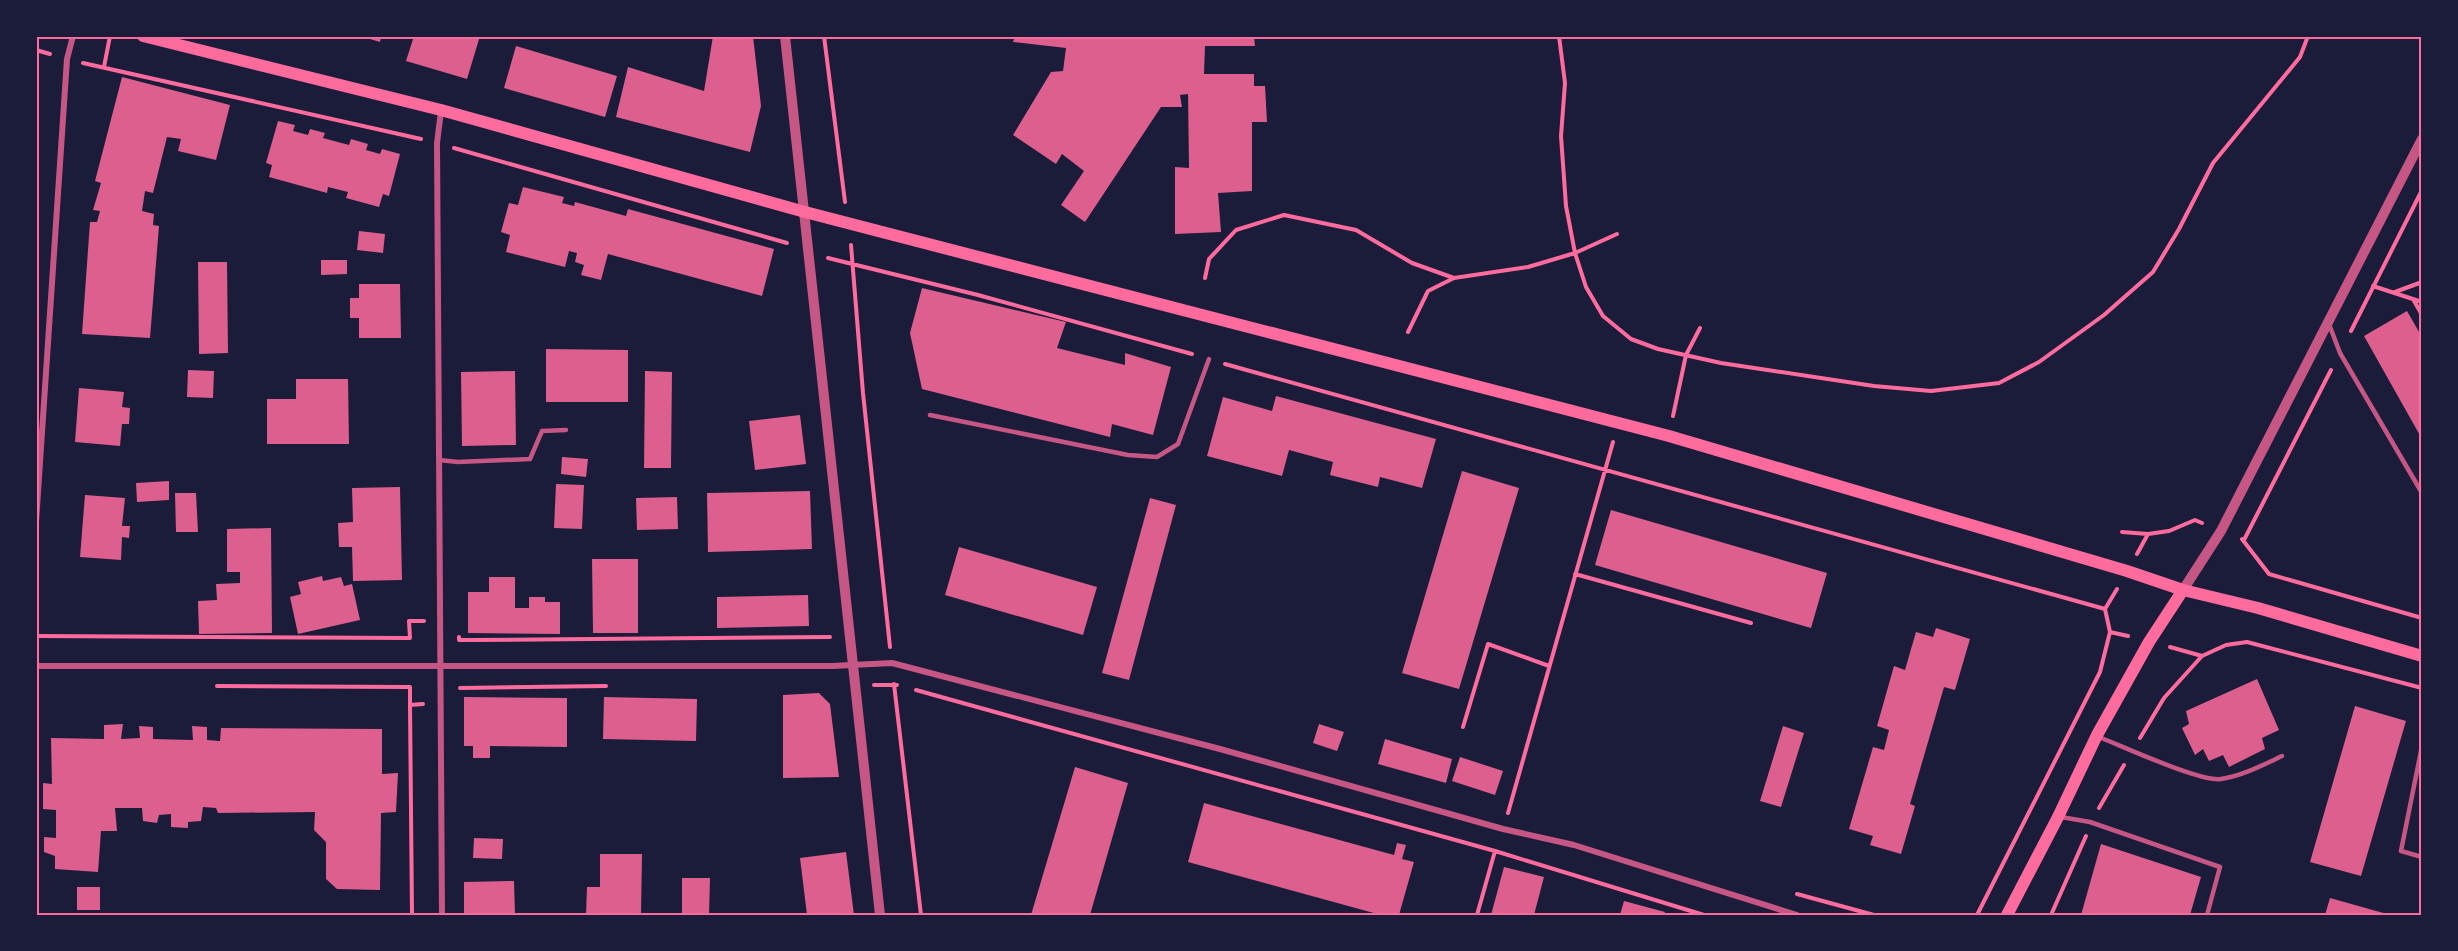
<svg xmlns="http://www.w3.org/2000/svg" width="2458" height="951" viewBox="0 0 2458 951" font-family="Figtree,sans-serif">
<style>
.building{fill:#dd5f8e}
.lines{fill:none;stroke-linecap:round;stroke-linejoin:round}
.path{stroke:#ff6b9d;stroke-width:4}
.service{stroke:#c65784;stroke-width:4.5}
.minor{stroke:#c65784;stroke-width:6}
.tertiary{stroke:#c65784;stroke-width:10}
.secondary{stroke:#ff6b9d;stroke-width:12}
.neatline{fill:none;stroke:#ff6b9d;stroke-width:2}
</style>
<rect width="100%" height="100%" fill="#1b1b3a"/>
<path class="building" d="M 360,36 L 381,36 L 380,42 Z
M 414,36 L 480,36 L 467,79 L 406,61 Z
M 713,36 L 753,36 L 761,106 L 750,152 L 616,117 L 628,67 L 704,91 Z
M 1015,36 L 1254,36 L 1255,46 L 1205,46 L 1204,74 L 1254,74 L 1254,86 L 1265,86 L 1267,122 L 1252,122 L 1252,191 L 1218,193 L 1221,232 L 1175,234 L 1175,167 L 1189,168 L 1188,94 L 1180,95 L 1182,107 L 1161,107 L 1085,222 L 1061,205 L 1084,171 L 1062,154 L 1056,164 L 1013,135 L 1051,72 L 1063,71 L 1066,48 L 1013,42 Z
M 516,46 L 617,76 L 605,117 L 504,88 Z
M 122,77 L 230,105 L 216,160 L 178,151 L 181,139 L 167,137 L 153,193 L 145,191 L 142,211 L 154,214 L 153,225 L 159,226 L 150,338 L 82,334 L 90,222 L 97,222 L 100,211 L 93,210 L 101,183 L 95,181 Z
M 278,121 L 295,125 L 293,131 L 308,135 L 310,129 L 325,133 L 323,138 L 349,145 L 351,139 L 368,144 L 366,150 L 380,154 L 382,149 L 400,154 L 389,196 L 383,194 L 379,207 L 346,198 L 348,192 L 328,187 L 327,193 L 269,177 L 272,165 L 266,163 Z
M 523,187 L 564,197 L 562,203 L 574,206 L 575,202 L 626,216 L 628,209 L 774,249 L 762,296 L 608,254 L 601,280 L 581,275 L 584,265 L 575,262 L 577,253 L 569,251 L 565,267 L 506,252 L 510,235 L 501,232 L 509,203 L 518,205 Z
M 359,231 L 385,234 L 383,253 L 357,250 Z
M 321,260 L 347,260 L 347,274 L 321,275 Z
M 198,262 L 227,262 L 228,353 L 199,354 Z
M 359,284 L 400,284 L 401,338 L 359,338 L 359,318 L 350,318 L 350,298 L 359,298 Z
M 922,288 L 1066,322 L 1057,348 L 1125,365 L 1125,353 L 1171,367 L 1153,435 L 1112,424 L 1110,437 L 922,389 L 910,333 Z
M 2407,311 L 2422,337 L 2422,439 L 2364,336 Z
M 546,349 L 628,350 L 628,402 L 546,402 Z
M 188,370 L 214,371 L 213,398 L 187,397 Z
M 515,371 L 516,445 L 462,446 L 461,372 Z
M 645,371 L 672,372 L 671,468 L 644,468 Z
M 296,379 L 348,379 L 349,444 L 267,444 L 267,399 L 296,399 Z
M 79,388 L 124,392 L 122,407 L 130,408 L 129,424 L 122,424 L 120,446 L 75,442 Z
M 1276,396 L 1436,439 L 1422,488 L 1380,477 L 1378,487 L 1330,475 L 1333,462 L 1289,450 L 1282,476 L 1207,456 L 1223,397 L 1272,411 Z
M 800,415 L 806,464 L 755,470 L 749,421 Z
M 562,457 L 588,459 L 586,477 L 561,474 Z
M 1462,471 L 1519,488 L 1459,689 L 1402,673 Z
M 169,481 L 169,500 L 137,502 L 136,483 Z
M 556,484 L 584,485 L 582,529 L 554,528 Z
M 400,487 L 402,580 L 353,581 L 352,547 L 339,547 L 338,523 L 353,522 L 352,488 Z
M 810,491 L 812,549 L 708,552 L 707,493 Z
M 175,493 L 196,493 L 198,532 L 176,532 Z
M 85,495 L 125,498 L 122,526 L 130,526 L 129,538 L 122,537 L 121,560 L 80,557 Z
M 677,497 L 678,529 L 637,530 L 636,498 Z
M 1150,498 L 1176,505 L 1129,680 L 1102,673 Z
M 1611,510 L 1827,573 L 1811,628 L 1595,565 Z
M 271,528 L 272,633 L 199,634 L 198,601 L 217,600 L 216,584 L 240,583 L 240,572 L 227,572 L 227,529 Z
M 959,547 L 1097,587 L 1083,635 L 945,595 Z
M 592,559 L 638,559 L 638,633 L 593,633 Z
M 322,576 L 323,581 L 341,577 L 344,586 L 352,584 L 360,620 L 298,634 L 290,597 L 301,594 L 298,582 Z
M 489,577 L 515,577 L 515,608 L 529,608 L 529,597 L 545,597 L 545,602 L 560,602 L 560,634 L 468,633 L 468,592 L 489,592 Z
M 808,595 L 809,626 L 717,628 L 717,597 Z
M 1936,628 L 1970,639 L 1955,690 L 1944,687 L 1910,804 L 1915,806 L 1901,854 L 1870,845 L 1873,836 L 1849,829 L 1873,747 L 1884,750 L 1889,730 L 1877,726 L 1894,666 L 1905,670 L 1916,632 L 1933,637 Z
M 2257,679 L 2279,730 L 2262,738 L 2265,749 L 2229,767 L 2223,755 L 2209,761 L 2203,749 L 2195,755 L 2182,728 L 2189,724 L 2186,711 Z
M 819,693 L 830,704 L 839,777 L 783,778 L 783,695 Z
M 464,697 L 567,698 L 567,747 L 490,746 L 490,758 L 473,758 L 473,746 L 464,746 Z
M 604,697 L 697,699 L 696,741 L 603,739 Z
M 2355,706 L 2406,721 L 2361,876 L 2310,862 Z
M 123,724 L 121,739 L 140,738 L 139,726 L 153,727 L 153,739 L 193,740 L 192,726 L 207,727 L 207,740 L 220,741 L 221,728 L 382,729 L 382,774 L 398,773 L 396,812 L 381,813 L 380,890 L 337,889 L 326,879 L 326,842 L 314,830 L 315,812 L 218,813 L 216,808 L 203,807 L 201,821 L 188,822 L 188,828 L 171,827 L 171,814 L 159,815 L 157,823 L 143,821 L 142,808 L 115,808 L 117,831 L 101,831 L 98,872 L 55,869 L 55,856 L 44,852 L 44,837 L 56,838 L 56,810 L 43,809 L 43,783 L 52,784 L 51,738 L 104,739 L 104,725 Z
M 1319,724 L 1344,732 L 1337,751 L 1313,743 Z
M 1783,726 L 1804,733 L 1781,807 L 1760,801 Z
M 1385,739 L 1452,759 L 1446,783 L 1378,764 Z
M 1460,757 L 1503,771 L 1495,795 L 1452,781 Z
M 1075,767 L 1128,783 L 1090,915 L 1031,915 Z
M 1204,803 L 1394,855 L 1397,843 L 1406,845 L 1402,859 L 1414,862 L 1399,915 L 1381,915 L 1188,862 Z
M 474,838 L 503,839 L 502,859 L 473,858 Z
M 2101,844 L 2201,877 L 2190,915 L 2081,915 Z
M 846,852 L 854,915 L 807,915 L 800,858 Z
M 600,854 L 642,854 L 641,915 L 586,915 L 587,887 L 600,887 Z
M 1504,867 L 1544,877 L 1534,915 L 1491,915 Z
M 682,878 L 710,878 L 709,915 L 682,915 Z
M 514,881 L 515,915 L 464,915 L 464,882 Z
M 77,887 L 100,887 L 100,910 L 77,910 Z
M 2330,898 L 2387,914 L 2387,915 L 2325,915 Z
M 1624,901 L 1665,912 L 1664,915 L 1620,915 Z"/>
<g class="lines">
<path class="path" d="M 824,36 L 845,202
M 1559,36 L 1565,83 L 1561,136 L 1566,206 L 1575,253 L 1586,287 L 1603,316 L 1631,339 L 1658,349 L 1721,363 L 1774,371 L 1874,386 L 1931,391 L 1999,383 L 2039,362 L 2104,315 L 2153,272 L 2179,229 L 2213,163 L 2300,57 L 2308,36
M 36,50 L 50,54
M 83,63 L 421,139
M 104,67 L 110,36
M 454,148 L 787,243
M 851,245 L 863,393 L 890,647
M 828,258 L 978,295 L 1192,354
M 1205,278 L 1209,259 L 1236,230 L 1284,215 L 1356,230 L 1412,263 L 1454,278
M 2373,286 L 2422,302
M 2395,292 L 2422,282
M 2413,299 L 2422,315
M 2351,331 L 2422,190
M 1408,332 L 1428,291 L 1454,278 L 1528,267 L 1575,253 L 1617,234
M 1225,364 L 2105,609 L 2110,632 L 2128,636
M 1673,416 L 1686,355 L 1700,328
M 2122,532 L 2148,534
M 2242,539 L 2269,574 L 2422,618
M 2244,540 L 2331,370
M 2137,554 L 2148,534 L 2169,531 L 2195,520 L 2202,523
M 1575,574 L 1751,623
M 2105,609 L 2117,589
M 36,636 L 410,638 L 409,621 L 424,621
M 459,637 L 459,640 L 473,640 L 830,637
M 2170,647 L 2202,656
M 894,684 L 921,915
M 874,685 L 897,685
M 217,686 L 410,687 L 410,705 L 423,704
M 460,688 L 606,686
M 916,690 L 1495,851 L 1704,915
M 410,705 L 412,915
M 1463,727 L 1488,644 L 1549,666
M 2140,738 L 2164,698 L 2202,656 L 2226,645 L 2247,642 L 2422,688
M 2099,808 L 2124,765
M 1508,813 L 1613,442
M 1797,894 L 1874,915
M 1477,915 L 1495,851
M 1977,915 L 2100,672 L 2110,632
M 2051,915 L 2086,836"/>
<path class="service" d="M 2329,324 L 2340,353 L 2422,493
M 930,415 L 1128,455 L 1157,457 L 1178,444 L 1209,359
M 439,460 L 458,462 L 530,459 L 542,431 L 566,430
M 2099,737 C 2122,746 2200,782 2221,779 C 2242,776 2263,765 2282,756
M 2422,746 L 2401,851 L 2422,857
M 2061,817 L 2090,822 L 2220,867 L 2207,915"/>
<path class="minor" d="M 441,111 L 437,143 L 442,915
M 36,522 L 67,59 L 73,36
M 36,666 L 832,666 L 892,663 L 1220,749 L 1503,829 L 1574,845 L 1797,915"/>
<path class="tertiary" d="M 785,36 L 880,915
M 2183,590 L 2221,531 L 2422,139"/>
<path class="secondary" d="M 143,36 L 441,110 L 805,212 L 1669,436 L 2127,571 L 2183,590 L 2258,608 L 2422,656
M 2007,915 L 2058,817 L 2097,735 L 2149,642 L 2183,590"/>
</g>
<rect width="2458" height="951" fill="none" stroke="#1b1b3a" stroke-width="75"/>
<rect x="38" y="38" width="2382" height="876" class="neatline"/>
</svg>
